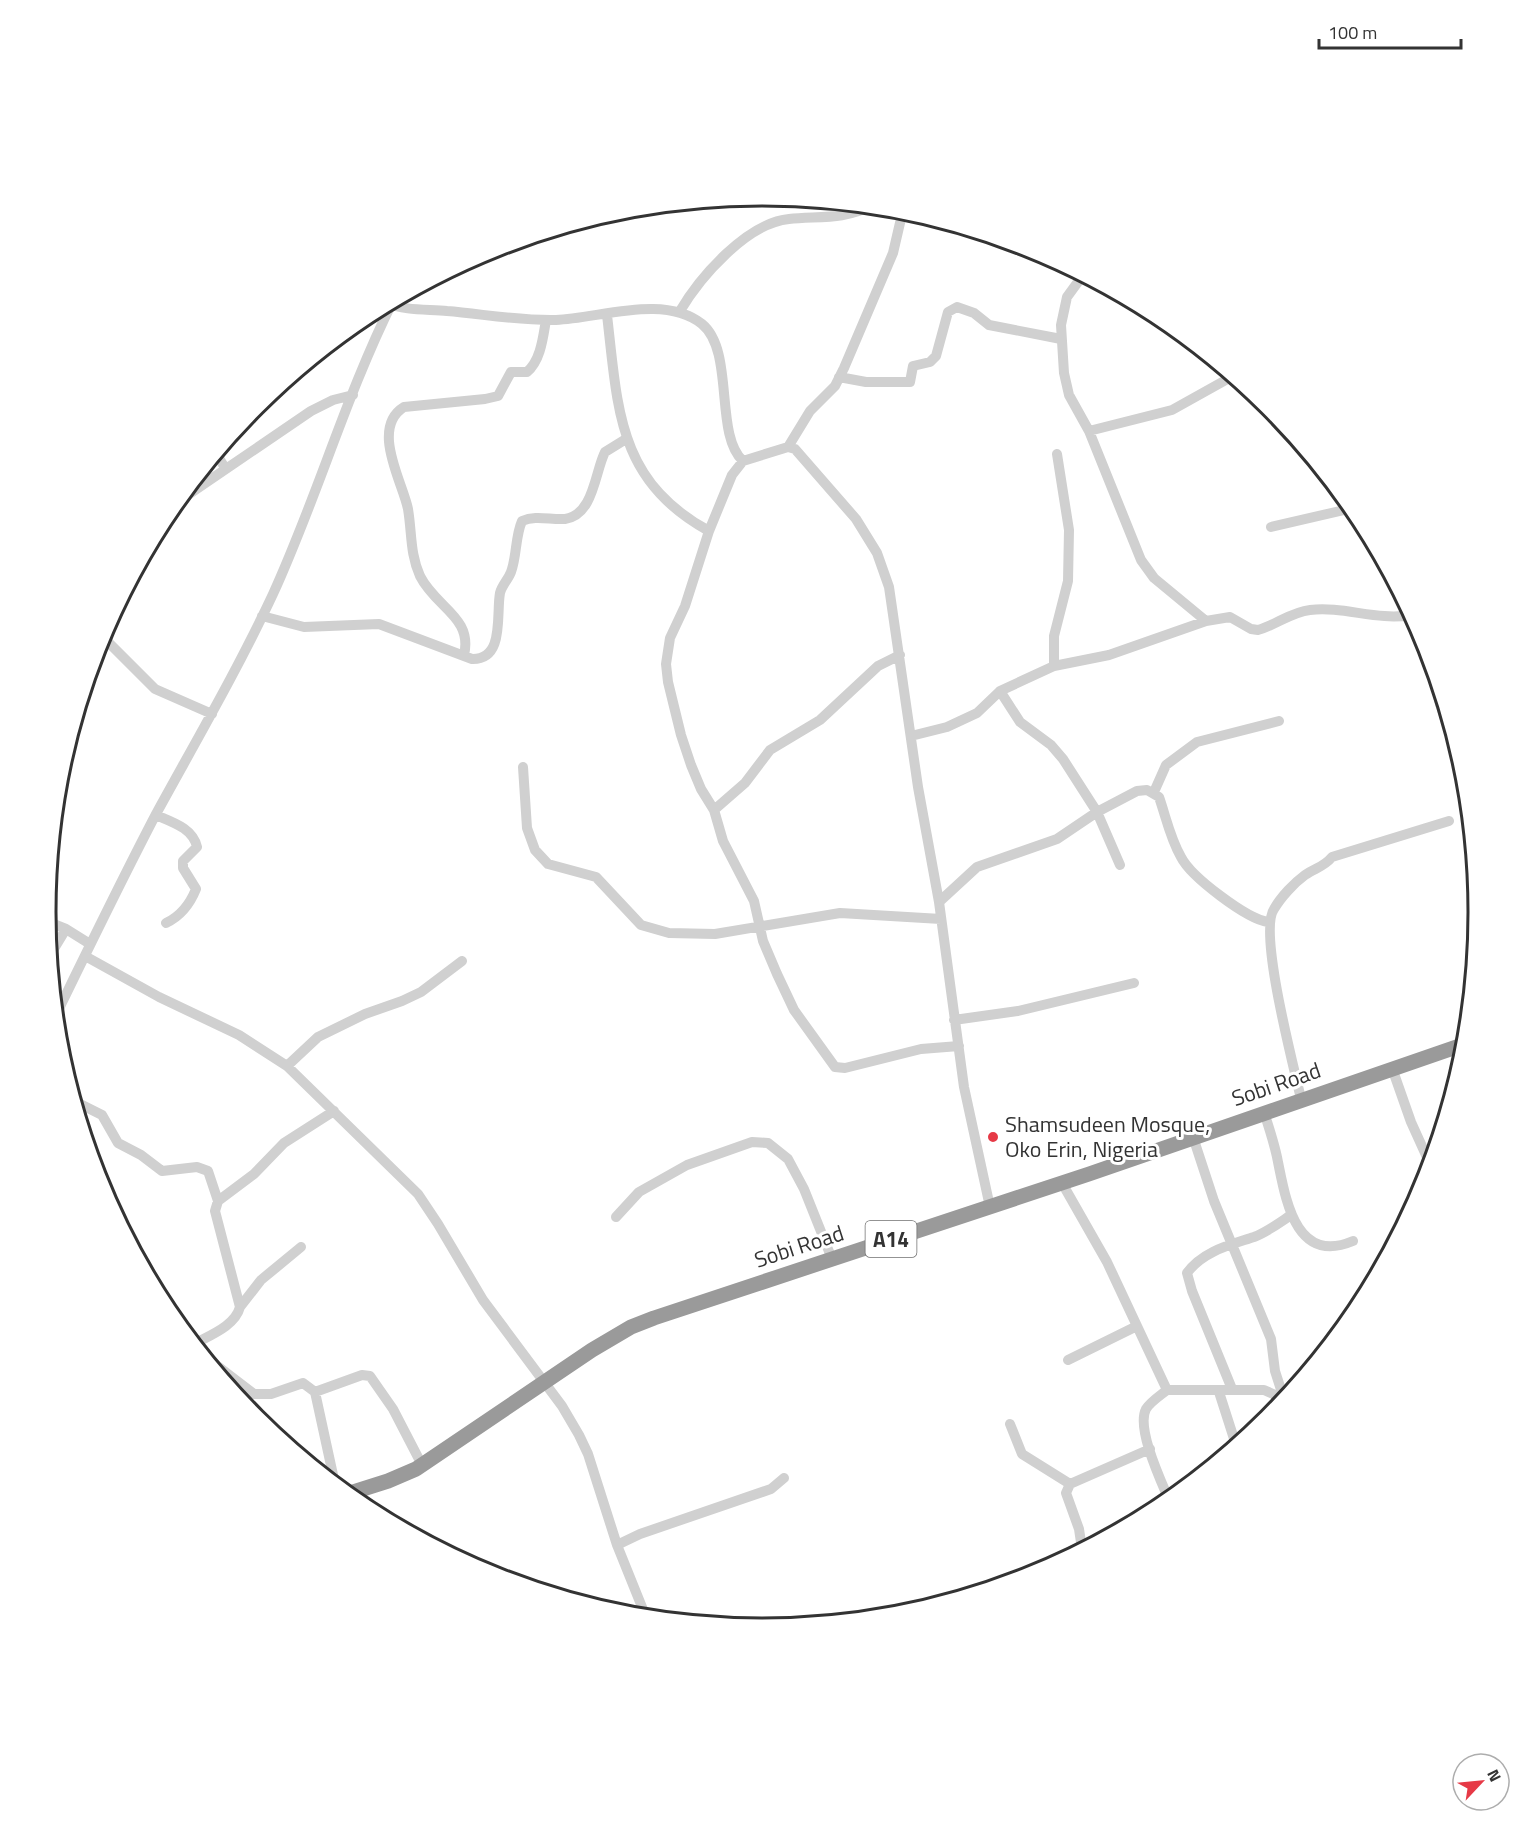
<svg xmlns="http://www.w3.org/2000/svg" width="1523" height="1824" viewBox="0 0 1523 1824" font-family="'Titillium Web',sans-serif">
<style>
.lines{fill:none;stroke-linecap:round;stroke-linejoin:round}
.minor{stroke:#d0d0d0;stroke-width:10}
.highway{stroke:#9a9a9a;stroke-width:15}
.poi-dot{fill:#e63946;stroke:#fff;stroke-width:2}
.labels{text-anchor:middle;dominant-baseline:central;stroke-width:6;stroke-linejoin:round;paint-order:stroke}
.shield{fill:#fff;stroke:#707070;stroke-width:1.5}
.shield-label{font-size:21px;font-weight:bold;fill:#333}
.street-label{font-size:22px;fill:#333;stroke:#fff}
.poi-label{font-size:22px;fill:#333;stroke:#fff;text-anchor:start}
.rim{fill:none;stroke:#333;stroke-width:3}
</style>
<rect width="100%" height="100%" fill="#fff"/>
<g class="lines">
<path class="minor" d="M 1083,275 L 1067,297 L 1061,325 L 1064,373 L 1069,395 L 1089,431 L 1141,560 L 1154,578 L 1206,621
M 388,303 C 404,311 430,309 447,311 C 483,314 520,321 556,320 C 601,318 664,294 702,324 C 735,351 714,435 743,461 L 788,447 L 795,449 L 856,519 L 877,553 L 889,587 L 918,787 L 939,902 L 964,1087 L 990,1207
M 680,311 C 700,277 747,223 789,219 C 817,216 845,220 870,206
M 607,315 C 618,408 617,481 709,531
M 839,377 L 866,382 L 910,382 L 913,366 L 930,362 L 936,356 L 948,312 L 957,307 L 974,313 L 989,325 L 1061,339
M 1089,431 L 1172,410 L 1233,376
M 788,447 L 810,411 L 835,386 L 844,368 L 893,253 L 903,210
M 216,453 L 225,468
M 743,461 L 732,475 L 709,531 L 685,606 L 670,638 L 666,664 L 668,682 L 681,735 L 691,765 L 701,789 L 714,810 L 723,841 L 754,901 L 763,941 L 777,974 L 794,1010 L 835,1067 L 845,1068 L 921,1049 L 959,1046
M 173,505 L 311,411 L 333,400 L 353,395
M 1271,527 L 1353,508
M 262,616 L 304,627 L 379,624 L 472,659 C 505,660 496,614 500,593 C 502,585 508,580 511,572 C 517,556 515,537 522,521 C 536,515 550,520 565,519 C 594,515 595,471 605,452 L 626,439
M 101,635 L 155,689 L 212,714
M 464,655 C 473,617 436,608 420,576 C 410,554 412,533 408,509 C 403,483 370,428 404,407 L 485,399 L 498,396 L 511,372 L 527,372 C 541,360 543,337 546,320
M 1054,666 L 1054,636 L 1068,581 L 1069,530 L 1057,454
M 1434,674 L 1440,704 L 1465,776
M 1000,691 L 1020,722 L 1051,745 L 1063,759 L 1097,812 L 1120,865
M 911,736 L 947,727 L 977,713 L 1000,691 L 1054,666 L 1109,655 L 1206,621 L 1230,617 L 1251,629 L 1258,630 C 1276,625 1291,612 1310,610 C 1344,606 1377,621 1411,615
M 523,767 L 527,828 L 535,850 L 548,864 L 596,877 L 641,925 L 669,933 L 715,934 L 840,913 L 941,919
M 1154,792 L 1166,765 L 1197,742 L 1279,721
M 714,810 L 745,783 L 770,750 L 820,720 L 878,666 L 900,655
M 156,815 C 172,822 193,828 197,847 L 183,861 L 183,868 L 196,889 C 190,904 181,916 166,923
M 939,902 L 977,867 L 1057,839 L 1097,812 L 1137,791 L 1147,790 L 1159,797 C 1166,817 1170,838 1181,857 C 1191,877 1247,919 1268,922
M 46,921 L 66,929 L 90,944
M 85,956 L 159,997 L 239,1035 L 287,1066 L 418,1194 L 438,1224 L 483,1300 L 562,1406 L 579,1435 L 588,1454 L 617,1545 L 646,1617
M 49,957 L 66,929
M 55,1017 C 88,949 121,881 156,814 C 196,741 238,669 273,594 C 317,498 346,395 393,301
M 954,1020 L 1018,1011 L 1134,983
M 287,1066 L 318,1037 L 365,1014 L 402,1001 L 421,992 L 462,961
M 1392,1068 L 1411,1122 L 1430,1164
M 1301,1099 C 1294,1067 1258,932 1274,909 C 1281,897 1294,883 1305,875 C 1315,868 1324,867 1332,857 L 1449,821
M 74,1101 L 102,1115 L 118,1143 L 141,1155 L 162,1171 L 197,1167 L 208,1171 L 218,1201
M 1264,1112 C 1269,1128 1275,1145 1278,1162 C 1286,1201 1296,1265 1353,1241
M 1193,1137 L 1214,1201 L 1271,1339 L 1275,1371 L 1284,1399
M 1062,1183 L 1107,1262 L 1167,1390
M 616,1217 L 639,1192 L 687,1165 L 752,1142 L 768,1143 L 788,1159 L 804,1189 L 832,1259
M 240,1307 L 261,1280 L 301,1247
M 194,1344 C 210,1335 235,1326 240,1307 L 215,1211 L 218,1201 L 254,1174 L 284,1143 L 334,1111
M 203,1355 L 254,1394 L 271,1394 L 303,1383 L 315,1392 L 362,1375 L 370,1376 L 393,1409 L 422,1465
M 1068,1360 L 1137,1326
M 1232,1389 L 1192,1291 L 1187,1273 C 1203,1251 1230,1245 1254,1237 C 1267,1232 1279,1223 1291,1215
M 315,1392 L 335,1484
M 1219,1392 L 1236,1445
M 1010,1424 L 1022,1454 L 1070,1484
M 1169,1500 C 1161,1481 1136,1428 1146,1409 C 1150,1402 1161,1395 1167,1390 L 1264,1390 L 1284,1399
M 617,1545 L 640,1534 L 771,1489 L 784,1478
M 1082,1549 L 1079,1529 L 1066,1493 L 1070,1484 L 1150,1449"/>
<path class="highway" d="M 347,1494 L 388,1481 L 416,1469 L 592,1350 L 631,1327 L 654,1318 L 1089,1174 L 1465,1044"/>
</g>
<circle class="poi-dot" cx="993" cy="1137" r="6"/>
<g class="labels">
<rect class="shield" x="865.5" y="1221" width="51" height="36" rx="4.5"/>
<g class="shield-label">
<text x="891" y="1239">A14</text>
</g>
<g class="street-label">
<text transform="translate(1276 1084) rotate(-19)">Sobi Road</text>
<text transform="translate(799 1246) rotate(-18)">Sobi Road</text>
</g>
<g class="poi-label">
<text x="1005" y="1124">Shamsudeen Mosque,<tspan x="1005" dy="25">Oko Erin, Nigeria</tspan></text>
</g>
</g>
<path d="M0 0H1523V1824H0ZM56 912a706 706 0 1 1 1412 0a706 706 0 1 1-1412 0Z" fill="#fff" fill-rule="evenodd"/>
<path class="rim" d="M56 912a706 706 0 1 1 1412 0a706 706 0 1 1-1412 0Z"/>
<g transform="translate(1481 1782) rotate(64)"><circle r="28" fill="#ffffff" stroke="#adadad" stroke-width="1.5"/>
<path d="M0-4.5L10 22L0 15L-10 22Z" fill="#e63946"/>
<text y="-9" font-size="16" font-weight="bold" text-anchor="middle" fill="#333333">N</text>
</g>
<path d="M1319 39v9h142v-9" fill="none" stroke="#333333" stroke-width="3"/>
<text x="1328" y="39" font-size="18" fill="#333333" stroke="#ffffff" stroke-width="4.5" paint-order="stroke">100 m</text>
</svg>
